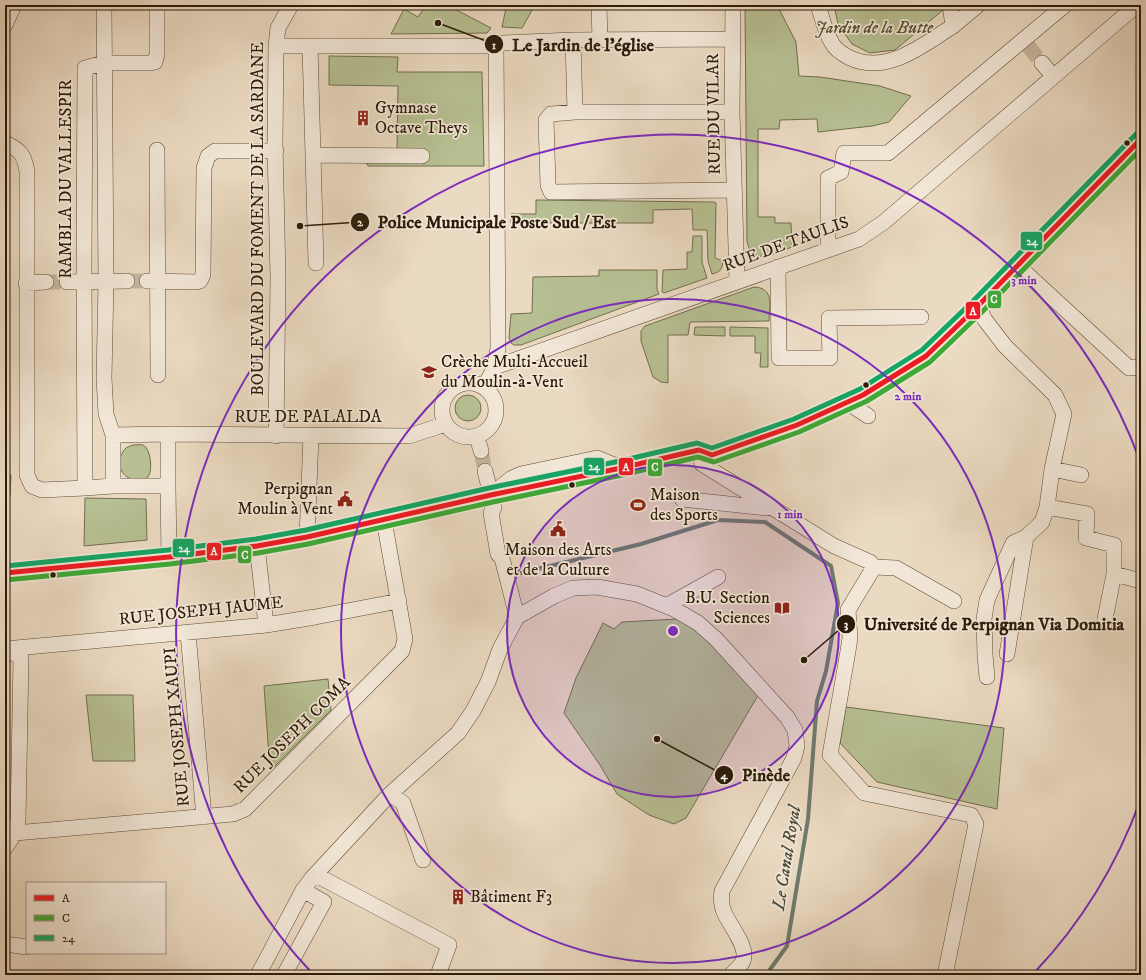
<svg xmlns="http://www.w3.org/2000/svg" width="1146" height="980" viewBox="0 0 1146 980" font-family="'IM FELL DW Pica',serif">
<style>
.green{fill:#b7c093;stroke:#726e4e}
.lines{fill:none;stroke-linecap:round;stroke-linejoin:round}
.stream{stroke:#6d7b6e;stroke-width:4}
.minor-tunnel{stroke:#c5b49d;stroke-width:15;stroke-dasharray:15 8;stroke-linecap:butt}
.minor-casing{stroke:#5c4b37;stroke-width:16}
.minor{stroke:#f2e7d7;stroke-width:15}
.bus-1-casing{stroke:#f2e7d7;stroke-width:8}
.bus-2-casing{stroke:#f2e7d7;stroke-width:8}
.bus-3-casing{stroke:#f2e7d7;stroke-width:8}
.bus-1{stroke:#ed1c24;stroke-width:5}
.bus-2{stroke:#3ea937;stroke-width:5}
.bus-3{stroke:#15a565;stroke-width:5}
.ring{fill:none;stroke:#7b2cbf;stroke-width:2}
.bus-dot{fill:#2c1b09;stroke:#f2e7d7;stroke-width:1.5}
.labels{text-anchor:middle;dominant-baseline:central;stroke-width:3.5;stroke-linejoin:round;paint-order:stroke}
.park-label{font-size:17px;font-style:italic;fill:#564d32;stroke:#f2e7d7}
.poi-label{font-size:17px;fill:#2c1b09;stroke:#f2e7d7;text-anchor:start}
.street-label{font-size:17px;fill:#2c1b09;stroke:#f2e7d7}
.water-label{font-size:18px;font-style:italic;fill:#4c4b3c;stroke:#f2e7d7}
.centre{fill:#7b2cbf;stroke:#f2e7d7;stroke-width:2}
.ring-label{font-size:12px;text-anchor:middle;font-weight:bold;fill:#7b2cbf;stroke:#f2e7d7;stroke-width:3.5;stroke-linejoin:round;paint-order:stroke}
.leader{fill:none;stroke:#2c1b09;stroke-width:1.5}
.callout-dot{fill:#2c1b09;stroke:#f2e7d7;stroke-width:1.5}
.mark-label{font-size:12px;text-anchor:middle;font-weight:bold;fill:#fff}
.callout-label{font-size:18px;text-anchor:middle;font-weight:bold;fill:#2c1b09;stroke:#f2e7d7;stroke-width:3.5;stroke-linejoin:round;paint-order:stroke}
.line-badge{stroke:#f2e7d7;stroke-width:1.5}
.badge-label{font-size:11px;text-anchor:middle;font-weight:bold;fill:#fff}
</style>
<rect width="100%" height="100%" fill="#ebdac2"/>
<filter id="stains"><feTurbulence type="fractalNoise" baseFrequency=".005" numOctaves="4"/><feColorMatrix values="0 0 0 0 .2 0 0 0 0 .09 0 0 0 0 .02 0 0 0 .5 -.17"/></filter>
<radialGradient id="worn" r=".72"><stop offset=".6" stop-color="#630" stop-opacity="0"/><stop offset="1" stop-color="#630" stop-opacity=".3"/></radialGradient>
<path class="green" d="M 426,5 L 447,5 L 491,28 L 487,33 L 391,34 L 404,9 L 418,17 Z
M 500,5 L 535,5 L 522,28 L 502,27 L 506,8 Z
M 745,5 L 777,5 L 796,42 L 799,76 L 820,77 L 880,86 L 911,96 L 889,122 L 872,126 L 818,132 L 817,119 L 780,120 L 779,129 L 758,129 L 758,217 L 775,217 L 775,223 L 791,223 L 792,247 C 781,251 760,263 751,251 C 749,249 748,245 747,242 Z
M 834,5 L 949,5 L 895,50 L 870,53 L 852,44 L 838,24 Z
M 329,56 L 398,57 L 397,72 L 482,72 L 484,166 L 368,166 L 360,150 L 397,150 L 398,86 L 329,85 Z
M 536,200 L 714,202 L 716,203 L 715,258 L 723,261 C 722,270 720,272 712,274 L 708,261 L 707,230 L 693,230 L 692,209 L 653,210 L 653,223 L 511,223 L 511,214 L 536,214 Z
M 693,236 L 702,236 L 702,262 L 707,278 L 664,293 L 662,292 L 663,270 L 687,269 L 687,252 L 692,252 Z
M 599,270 L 657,270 L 657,289 L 659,294 L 521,345 L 514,345 L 511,343 L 509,338 L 511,314 L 532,313 L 533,277 L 599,276 Z
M 754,287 C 775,288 769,306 769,321 L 690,322 L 688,335 L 668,335 L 668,383 L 661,382 L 653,377 L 641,341 L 641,331 L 645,326 Z
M 695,327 L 725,327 L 725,336 L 694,335 Z
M 730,327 L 768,328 L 768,367 L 760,367 L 761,353 L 755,353 L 755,336 L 730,336 Z
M455 408a13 13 0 1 1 26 0a13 13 0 1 1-26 0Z
M 133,445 C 136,445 140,444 143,445 C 151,448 153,471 148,477 C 146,478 144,479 142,480 C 138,479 133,480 129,478 C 118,473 117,458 125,449 C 126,447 131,446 133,445 Z
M 11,475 L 10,496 L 5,497 L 5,476 Z
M 85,498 L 146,499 L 147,540 L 84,546 Z
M 677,619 L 716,639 L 760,692 L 686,818 L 674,824 L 649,815 L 617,794 L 600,765 L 564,713 L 576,678 L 603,623 L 614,629 L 622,622 Z
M 328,679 L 331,710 L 270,771 L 264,686 Z
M 86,695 L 133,695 L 135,761 L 93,761 Z
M 846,707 L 1004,728 L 997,809 L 877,782 L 840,743 Z"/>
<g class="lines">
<path class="stream" d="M 521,573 L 641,544 L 718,520 L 765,522 L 831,566 L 838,603 L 826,671 L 817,701 L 808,819 L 787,946 L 766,975"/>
<path class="minor-tunnel" d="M 1028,46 L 1042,63
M 127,281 L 147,281
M 46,282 L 67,282
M 481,451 L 485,471"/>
<g class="minor-casing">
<path id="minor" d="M 104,5 L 106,282 L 104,378 L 106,414 L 113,435 L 113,486 L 168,486 L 168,434 L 113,435
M 599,5 L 600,40
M 733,5 L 732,112 L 737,281
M 818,5 C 822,17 825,32 832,43 C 835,49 844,55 850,58 C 887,75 923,45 953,26
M 950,5 L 953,26 L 978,5
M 5,25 L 14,5
M 573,40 L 575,112
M 276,46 L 496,46 L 503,43 L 573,40 L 732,39
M 310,46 L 316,263
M 1042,63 L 1053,76
M 732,112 L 575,112 L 551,114 L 546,120 L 548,185 L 551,192 L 734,190
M 5,143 C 20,150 24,154 27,171 L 27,475 L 32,486 L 42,490 L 85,488
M 157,150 L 158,375
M 313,155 L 422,156
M 828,250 L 828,178 L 841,172 L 844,153 L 888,153 L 1065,5
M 1017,265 L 1129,368 L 1141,367
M 778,267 L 779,358 L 830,358 L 829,318 L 921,317
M 147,281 L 196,282 L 200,281 L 203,275 L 204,168 L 208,156 L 215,151 L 276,151
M 67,282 L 127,281
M 26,283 L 46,282
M 978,306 L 985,320 L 1005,346 L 1055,395 L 1064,414 L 1052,469 L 1047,507 L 1042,522 L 1026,537 L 1007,654
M 495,367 L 498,348 L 496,46
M442 410a27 27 0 1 1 54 0a27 27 0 1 1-54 0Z
M 484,387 L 495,367 L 859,239 L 884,222 L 1137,5
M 852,400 L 856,408 L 868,416
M 168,434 L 409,436 L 446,424
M 276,436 L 278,277 L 275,144 L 276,46 L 278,28 L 291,5
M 477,436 L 481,451
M 699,450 L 702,464 L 834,546 L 870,562 L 874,567 L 896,568 L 954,601
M 1052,469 L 1081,475
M 485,471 L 494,508 L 491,513 L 498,554 L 502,558 L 517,617
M 113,486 L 85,488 L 84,267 L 85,68 L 104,63 L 148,63 L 155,62 L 157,54 L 157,5
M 168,486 L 169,557
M 493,493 L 512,478 L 521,474 L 597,458 L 621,468
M 682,499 L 767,508
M 1047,507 L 1087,514 L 1086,538 L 1114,545 L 1114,574 L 1104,624
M 307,537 L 311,436
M 257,546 L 266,625
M 874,567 L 848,610 L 850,638 L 848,651 L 830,755 L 864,793 L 971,815 L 976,824 L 945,975
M 5,573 L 169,557 L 257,546 L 307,537 L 402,516 L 491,495 L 621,468 L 699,450 L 712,455 L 797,425 L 863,395 L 926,356 L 978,306 L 1141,139
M 1114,574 L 1141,581
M 666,606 L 718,577
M 188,633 L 204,817
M 5,648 L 21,658 L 18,821 L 15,833 L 5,848
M 5,649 L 266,625 L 315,617 L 399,601
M 987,677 L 985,655 L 984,619 L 987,600 L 1013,543 L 1026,537
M 390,794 L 403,803 L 423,860
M 15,833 L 233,814 L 245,809 L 402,651 L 405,639 L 384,520
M 316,875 L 449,945 L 438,975
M 5,944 L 27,947
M 258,975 L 303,890 L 312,878 L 390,794 L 458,733 L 473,711 L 488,682 L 500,649 L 517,617 L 554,596 L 573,588 L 597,587 L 637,594 L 674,609 L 698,623 L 716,639 L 787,717 L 795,730 L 797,746 L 794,758 L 722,891 C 721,898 721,905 724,912 C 729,925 749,947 743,961 C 741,966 734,971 731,975
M 284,975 L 324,902 L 303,890"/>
</g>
<use href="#minor" class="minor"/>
<g class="bus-1-casing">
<path id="bus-1" d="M 5,573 L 169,557 L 257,546 L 307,537 L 491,495 L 621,468 L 699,450 L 712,455 L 797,425 L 863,395 L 926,356 L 978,306 L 1141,139"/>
</g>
<g class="bus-2-casing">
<path id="bus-2" d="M 6,580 L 170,564 L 258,553 L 308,544 L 493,502 L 622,475 L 698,457 L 714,462 L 799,432 L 867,401 L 930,362 L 983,311 L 1141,149"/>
</g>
<g class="bus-3-casing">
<path id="bus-3" d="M 5,566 L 168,550 L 256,539 L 306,530 L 489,488 L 620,461 L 697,443 L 712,448 L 794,419 L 860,389 L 922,350 L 973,301 L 1136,134"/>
</g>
<use href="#bus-1" class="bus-1"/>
<use href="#bus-2" class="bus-2"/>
<use href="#bus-3" class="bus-3"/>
</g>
<circle cx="673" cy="631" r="166" fill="#7b2cbf" fill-opacity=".12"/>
<g class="ring">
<circle cx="673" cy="631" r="166"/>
<circle cx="673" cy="631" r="332"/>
<path d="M1140 801A497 497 0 0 1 1034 973M312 973A497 497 0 1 1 1140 461"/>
</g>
<defs>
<g id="building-bare" transform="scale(1.2)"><path d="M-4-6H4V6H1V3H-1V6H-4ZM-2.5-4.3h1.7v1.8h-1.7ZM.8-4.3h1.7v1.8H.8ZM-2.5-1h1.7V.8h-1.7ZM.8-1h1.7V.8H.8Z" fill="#8f2418" stroke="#f2e7d7" stroke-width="2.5" paint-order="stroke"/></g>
<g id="school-bare" transform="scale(1.2)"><path d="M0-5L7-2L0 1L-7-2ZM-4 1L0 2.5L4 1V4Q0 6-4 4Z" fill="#8f2418" stroke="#f2e7d7" stroke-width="2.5" paint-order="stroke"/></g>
<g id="civic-bare" transform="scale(1.2)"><path d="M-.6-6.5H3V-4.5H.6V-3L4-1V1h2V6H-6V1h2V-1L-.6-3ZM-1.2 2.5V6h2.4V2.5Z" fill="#8f2418" stroke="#f2e7d7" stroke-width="2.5" paint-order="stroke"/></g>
<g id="stadium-bare" transform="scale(1.2)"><path d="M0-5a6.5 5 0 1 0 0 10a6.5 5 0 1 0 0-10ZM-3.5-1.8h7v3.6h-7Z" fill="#8f2418" stroke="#f2e7d7" stroke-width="2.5" paint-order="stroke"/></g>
<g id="library-bare" transform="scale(1.2)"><path d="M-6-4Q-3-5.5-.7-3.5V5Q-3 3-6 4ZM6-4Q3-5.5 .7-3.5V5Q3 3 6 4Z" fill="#8f2418" stroke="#f2e7d7" stroke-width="2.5" paint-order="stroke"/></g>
</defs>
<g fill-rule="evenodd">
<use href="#building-bare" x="363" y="118"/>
<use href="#school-bare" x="429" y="372"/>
<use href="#civic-bare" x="345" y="499"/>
<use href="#stadium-bare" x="638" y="505"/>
<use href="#civic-bare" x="558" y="529"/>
<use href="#library-bare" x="782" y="608"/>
<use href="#building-bare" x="458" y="897"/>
</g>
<g class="bus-dot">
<circle cx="1127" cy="143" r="3.5"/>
<circle cx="866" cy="385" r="3.5"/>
<circle cx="572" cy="485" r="3.5"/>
<circle cx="53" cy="575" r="3.5"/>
</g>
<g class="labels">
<g class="park-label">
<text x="874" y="28">Jardin de la Butte</text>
</g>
<g class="poi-label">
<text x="375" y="108">Gymnase<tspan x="375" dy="20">Octave Theys</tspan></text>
<text x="441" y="362">Crèche Multi-Accueil<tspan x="441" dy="20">du Moulin-à-Vent</tspan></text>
<text x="333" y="489" text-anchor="end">Perpignan<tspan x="333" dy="20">Moulin à Vent</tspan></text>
<text x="650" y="495">Maison<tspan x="650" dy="20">des Sports</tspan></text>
<text x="558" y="550" text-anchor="middle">Maison des Arts<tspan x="558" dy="20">et de la Culture</tspan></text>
<text x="770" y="598" text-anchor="end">B.U. Section<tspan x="770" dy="20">Sciences</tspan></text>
<text x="470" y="897">Bâtiment F3</text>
</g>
<g class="street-label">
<text transform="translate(714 114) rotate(-91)">RUE DU VILAR</text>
<text transform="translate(66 179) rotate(-90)">RAMBLA DU VALLESPIR</text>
<text transform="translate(258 219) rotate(-90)">BOULEVARD DU FOMENT DE LA SARDANE</text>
<text transform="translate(786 244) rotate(-20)">RUE DE TAULIS</text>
<text x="308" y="417">RUE DE PALALDA</text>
<text transform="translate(201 611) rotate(-6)">RUE JOSEPH JAUME</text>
<text transform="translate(177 727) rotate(-95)">RUE JOSEPH XAUPI</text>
<text transform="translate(292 735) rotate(-45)">RUE JOSEPH COMA</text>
</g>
<g class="water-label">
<text transform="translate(787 858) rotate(-81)">Le Canal Royal</text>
</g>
</g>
<circle cx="673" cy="631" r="6" class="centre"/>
<g class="ring-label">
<text x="1024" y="284">3 min</text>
<text x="908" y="400">2 min</text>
<text x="790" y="518">1 min</text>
</g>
<path class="leader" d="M438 23L494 44M300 226L360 222M804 660L846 624M657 739L724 775"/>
<g class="callout-dot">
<circle cx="438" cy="23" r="4"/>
<circle cx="300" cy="226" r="4"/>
<circle cx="804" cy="660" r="4"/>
<circle cx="657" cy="739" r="4"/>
<circle cx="494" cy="44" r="10"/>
<circle cx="360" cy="222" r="10"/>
<circle cx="846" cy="624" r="10"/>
<circle cx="724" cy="775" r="10"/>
</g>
<g class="mark-label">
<text x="494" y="49">1</text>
<text x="360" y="226">2</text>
<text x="846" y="628">3</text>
<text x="724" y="779">4</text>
</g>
<g class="callout-label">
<text x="583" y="51">Le Jardin de l'église</text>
<text x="497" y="228">Police Municipale Poste Sud / Est</text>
<text x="994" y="630">Université de Perpignan Via Domitia</text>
<text x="766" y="781">Pinède</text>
</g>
<g class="line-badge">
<rect x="1020" y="231" width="23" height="20" rx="4" fill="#15a565"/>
<rect x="987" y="290" width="15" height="19" rx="4" fill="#3ea937"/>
<rect x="965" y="301" width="16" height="19" rx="4" fill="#ed1c24"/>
<rect x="583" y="457" width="22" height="19" rx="4" fill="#15a565"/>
<rect x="618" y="457" width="16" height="19" rx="4" fill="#ed1c24"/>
<rect x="647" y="458" width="16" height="19" rx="4" fill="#3ea937"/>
<rect x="172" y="538" width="23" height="20" rx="4" fill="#15a565"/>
<rect x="206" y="542" width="16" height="19" rx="4" fill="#ed1c24"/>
<rect x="237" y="545" width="15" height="19" rx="4" fill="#3ea937"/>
</g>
<g class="badge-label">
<text x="1032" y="245">24</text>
<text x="994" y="303">C</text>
<text x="973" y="315">A</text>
<text x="594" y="470">24</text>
<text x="626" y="471">A</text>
<text x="655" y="471">C</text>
<text x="184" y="552">24</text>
<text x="214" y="555">A</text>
<text x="245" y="559">C</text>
</g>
<rect width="1146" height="980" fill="none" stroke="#ebdac2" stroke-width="20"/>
<rect x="6" y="6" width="1134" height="968" fill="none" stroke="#2c1b09" stroke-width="2"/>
<rect x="10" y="10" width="1126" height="960" fill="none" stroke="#2c1b09"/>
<rect x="26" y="882" width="140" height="72" fill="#f2e7d7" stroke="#a39585"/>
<rect x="34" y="895" width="20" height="6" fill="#ed1c24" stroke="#a39585"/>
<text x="62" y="902" font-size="12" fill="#2c1b09">A</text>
<rect x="34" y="915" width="20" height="6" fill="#3ea937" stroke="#a39585"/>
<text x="62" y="922" font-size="12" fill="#2c1b09">C</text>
<rect x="34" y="935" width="20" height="6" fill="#15a565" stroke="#a39585"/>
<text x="62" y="942" font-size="12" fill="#2c1b09">24</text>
<rect width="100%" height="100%" filter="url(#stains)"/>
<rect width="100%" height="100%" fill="url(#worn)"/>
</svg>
